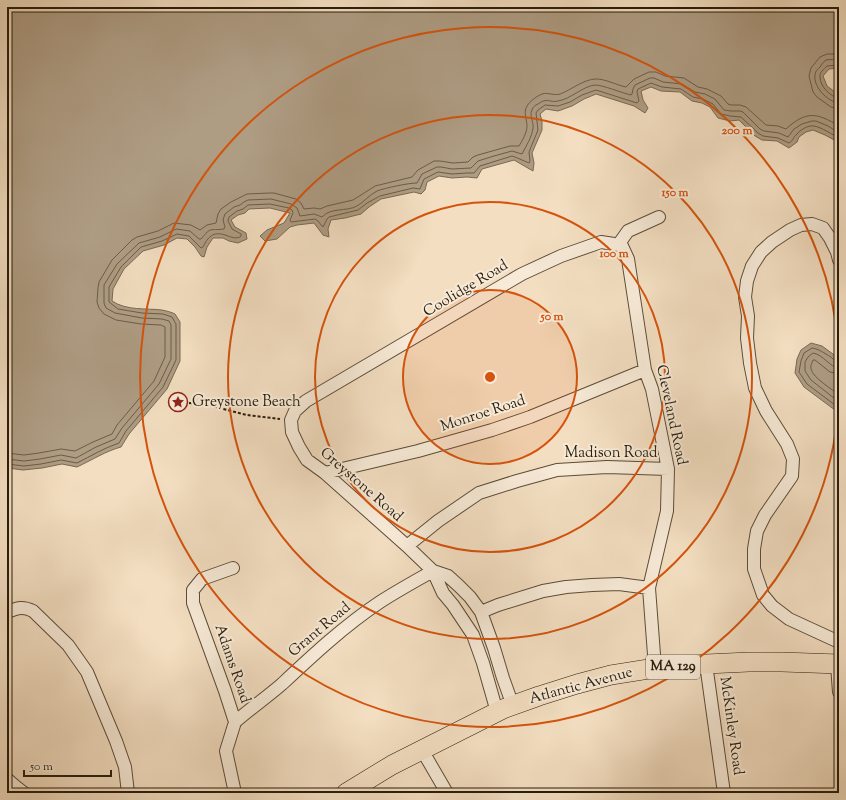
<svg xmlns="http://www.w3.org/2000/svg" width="846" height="800" viewBox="0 0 846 800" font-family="'Sorts Mill Goudy',serif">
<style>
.water{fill:#ae9c83;stroke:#786953}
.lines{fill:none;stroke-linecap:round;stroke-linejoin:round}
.shore{stroke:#6b5c48;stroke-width:1}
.minor-casing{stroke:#5b4c39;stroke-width:14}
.primary-casing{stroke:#281c0c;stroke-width:20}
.path{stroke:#281c0c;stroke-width:2;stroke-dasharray:3 2;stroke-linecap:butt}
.minor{stroke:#f7ead7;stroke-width:12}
.primary{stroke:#f3dec1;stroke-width:19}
.ring{fill:none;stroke:#d5530c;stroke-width:2}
.labels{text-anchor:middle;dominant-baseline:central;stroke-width:4;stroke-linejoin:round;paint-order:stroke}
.shield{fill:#f7ead7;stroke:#665a49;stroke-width:1}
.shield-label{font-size:14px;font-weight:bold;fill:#281c0c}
.street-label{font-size:15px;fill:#281c0c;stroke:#f7ead7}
.poi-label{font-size:15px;fill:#281c0c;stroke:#f7ead7;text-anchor:start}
.centre{fill:#d5530c;stroke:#f7ead7;stroke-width:2}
.ring-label{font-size:12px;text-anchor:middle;font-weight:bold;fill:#d5530c;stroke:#f7ead7;stroke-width:4;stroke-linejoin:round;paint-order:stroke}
</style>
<rect width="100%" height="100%" fill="#f3dec1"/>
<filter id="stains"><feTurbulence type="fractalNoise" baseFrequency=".005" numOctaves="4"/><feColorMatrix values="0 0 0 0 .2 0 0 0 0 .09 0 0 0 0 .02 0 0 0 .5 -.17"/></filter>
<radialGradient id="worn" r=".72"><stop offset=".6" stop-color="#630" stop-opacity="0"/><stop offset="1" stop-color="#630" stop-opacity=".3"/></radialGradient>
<path class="water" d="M 7,7 L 839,7 L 839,68 L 829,69 L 823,76 L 827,86 L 839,95 L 839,144 L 838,142 L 825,135 L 813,130 L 806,132 L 799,137 L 797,142 L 789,148 L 777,141 L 762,140 L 755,136 L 739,120 L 730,121 L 718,118 L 710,107 L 702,103 L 692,101 L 680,92 L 661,91 L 651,87 L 641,91 L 643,100 L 648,108 L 645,113 L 634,106 L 596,94 L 584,99 L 572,106 L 558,111 L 546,109 L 540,114 L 542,121 L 542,130 L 532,153 L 534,163 L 533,171 L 514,160 L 482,169 L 477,178 L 467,177 L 452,178 L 439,176 L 427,182 L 425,190 L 421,194 L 414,192 L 381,199 L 369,207 L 361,214 L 345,218 L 331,220 L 328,229 L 329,237 L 323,235 L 314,223 L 297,225 L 290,227 L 277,239 L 265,241 L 260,236 L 267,230 L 284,223 L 290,213 L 270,208 L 249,209 L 245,213 L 238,215 L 231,220 L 235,227 L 246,233 L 247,239 L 238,243 L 229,241 L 223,238 L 213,238 L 207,247 L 204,257 L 201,256 L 195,247 L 187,239 L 177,238 L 164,245 L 143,251 L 124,269 L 113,289 L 112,301 C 127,311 146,308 162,310 C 167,311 171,312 175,314 L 180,322 L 180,361 L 167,389 L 129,434 L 121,447 C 106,451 92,460 77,467 L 62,464 L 42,468 L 23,470 L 8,468 L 7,467 Z
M 811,343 L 822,346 L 837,357 L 839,364 L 839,413 L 804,387 L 795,373 L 797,359 L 801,350 Z"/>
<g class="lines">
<path class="shore" d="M 839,54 L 827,54 L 820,57 L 811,68 L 809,76 L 813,92 L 817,97 L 831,107 L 839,109
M 839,60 C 835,60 830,59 826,60 C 823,62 822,64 820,67 C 818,69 815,71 815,75 C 813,87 828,102 839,103
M 839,65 L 827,66 C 824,69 819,73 820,77 C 820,86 830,97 839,98
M 839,363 C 835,362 834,360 831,357 C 824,353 819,349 812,348 L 804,353 L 801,361 L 799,372 L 807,384 L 839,408
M 839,368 C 829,367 824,355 813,353 L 808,357 L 805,362 L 805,371 L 811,380 L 839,402
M 839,374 L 830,372 L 815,360 L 813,360 C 812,363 810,366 811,369 C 813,378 832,389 839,395
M 7,453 L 24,455 L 39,453 L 61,449 L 75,451 L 93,442 L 112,434 L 117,425 L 154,381 L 165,357 L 165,327 L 161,325 L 141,324 L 116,320 L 104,314 L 99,308 L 97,302 L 98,288 L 99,282 L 112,260 L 132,240 L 137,237 L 158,231 L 174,223 L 191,225 L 200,230 L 207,225 L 216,223 L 218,214 L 221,209 L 231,202 L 247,194 L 270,193 L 274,193 L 296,199 L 301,203 L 304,209 L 314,208 L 320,209 L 327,206 L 353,200 L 361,195 L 375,186 L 412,177 L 418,170 L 434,161 L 440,161 L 453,163 L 468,162 L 473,157 L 478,155 L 510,146 L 519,146 C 522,141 527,133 527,126 C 527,119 523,113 527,106 C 530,101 537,96 542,94 C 548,92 554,96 560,94 C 571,90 584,79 596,79 C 606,79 616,85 626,87 L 634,79 L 649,72 L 656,72 L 665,76 L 684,78 L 698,87 L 707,89 L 721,96 L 728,104 L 731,105 L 740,105 L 746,107 L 766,125 L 778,126 L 786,129 C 806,111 816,112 839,126
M 7,459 L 24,461 L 40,459 L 61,455 L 76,458 L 96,447 L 115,439 L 122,428 L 159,384 L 171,359 L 171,325 L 169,321 L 162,319 L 142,318 L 115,313 L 106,308 L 104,303 L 104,285 L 117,264 L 139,243 L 160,237 L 176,229 L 190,231 L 199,239 L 201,239 C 212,226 209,231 224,229 L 225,227 L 223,220 L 225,214 L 234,207 L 240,205 L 244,202 L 248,200 L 271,199 L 291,204 L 297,208 L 300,216 L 314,214 L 322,217 C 331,207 346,212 357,206 C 364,202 369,195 377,191 C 385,188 408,183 417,183 L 422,174 L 437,167 L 441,167 L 452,169 L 471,168 L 478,161 L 494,156 L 512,151 L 522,154 C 526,146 532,137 533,128 C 534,122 529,116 532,110 C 533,107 535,105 538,104 C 547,97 550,103 558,101 C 571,99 583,86 595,85 C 603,85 622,93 631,95 L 632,94 L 633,89 L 635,85 L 650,78 L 654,78 L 663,82 L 682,84 L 695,92 L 705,94 L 715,99 L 724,110 L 731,111 L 740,111 L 743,112 L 760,129 L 764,131 L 779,133 L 788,137 L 794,129 L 802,124 L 812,121 L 816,121 L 828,126 L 839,133
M 7,464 L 24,466 L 41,464 L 61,460 L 77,463 C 91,456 104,448 119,443 L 126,431 L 163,387 L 176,360 L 176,324 L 172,317 L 163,314 L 142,313 L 118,309 L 109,302 L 109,287 L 121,267 L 141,247 L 162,241 L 177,234 L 189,236 L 201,248 L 203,247 C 208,237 213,231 225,235 C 231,237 235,239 240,237 L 241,236 L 241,234 L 232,229 L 228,221 L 229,217 L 237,211 L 243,209 L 248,205 L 270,204 L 289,208 L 292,210 L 293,213 L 290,220 L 291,222 L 315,219 L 318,221 L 322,226 L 323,227 L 327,219 L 329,217 L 358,210 L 367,203 L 380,196 L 413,188 L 420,189 L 424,179 L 438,172 L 452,174 L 467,173 L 474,173 L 480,166 L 512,156 L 515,157 L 529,163 L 530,161 L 529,152 L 538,130 L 536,113 L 538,110 L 545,105 L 558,106 L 570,102 L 582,95 L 596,90 L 637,103 L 639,101 L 637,92 L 638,89 L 651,83 L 662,87 L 681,89 L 693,97 L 703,99 L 713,104 L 721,114 L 730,116 L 741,117 L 758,133 L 763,136 L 778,138 L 789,143 C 794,140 793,137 797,134 C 800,130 808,125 814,126 C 821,127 833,135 839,138"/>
<g class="minor-casing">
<path id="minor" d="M 618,245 L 628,231 L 659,217
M 839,260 L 837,252 L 830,238 L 823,228 L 812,224 L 801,225 L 790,230 L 772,242 L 761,252 L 752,266 L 747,281 L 745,297 L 748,316 L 747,338 L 750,363 L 755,388 L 766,411 L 787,444 L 793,459 L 792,476 L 765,515 L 757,531 L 754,549 L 754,569 L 763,595 L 772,606 L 789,619 L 839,642
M 325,473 L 418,451 L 492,430 L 530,417 L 645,370
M 407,546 L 438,521 L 479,493 L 517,481 L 557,470 L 607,467 L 668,469
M 233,568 L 202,579 L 193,590 L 193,603 L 225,691 L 235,722 L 226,751 L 235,793
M 433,571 L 448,576 L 459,586 L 470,597 L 481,612 L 494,648 L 503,678 L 513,706
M 7,612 C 18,608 22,606 33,611 L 68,645 L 87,672 L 116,741 L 125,767 L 128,793
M 481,612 L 498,605 L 543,591 L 566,587 L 592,585 L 619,584 L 649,588
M 706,664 L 724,793
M 837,665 L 839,692
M 497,712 L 483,663 L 473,635 L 453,605 L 443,593 L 433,571 L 407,546 L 325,473 L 307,460 L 299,447 L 292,432 L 291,420 L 295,411 L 306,401 L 522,274 L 561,256 L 601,242 L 614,244 L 622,246 L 628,259 L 645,370 L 652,389 L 668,469 L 667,511 L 649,588 L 655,668
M 235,722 C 250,709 267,697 282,684 C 313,655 344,626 380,602 C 397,591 415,581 433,571
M 422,750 L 447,793
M 7,779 L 15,786 L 24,793"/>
</g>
<g class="primary-casing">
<path id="primary" d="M 346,793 L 392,765 L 503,709 L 539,696 L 577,684 L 611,675 L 655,668 L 678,667 L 706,664 L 749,662 L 782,662 L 839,664"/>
</g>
<path class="path" d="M 189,403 L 208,405 L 247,415 L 280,419"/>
<use href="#minor" class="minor"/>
<use href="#primary" class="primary"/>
</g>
<circle cx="490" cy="377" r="87" fill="#d5530c" fill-opacity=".12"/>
<g class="ring">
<circle cx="490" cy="377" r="87"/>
<circle cx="490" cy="377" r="175"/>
<circle cx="490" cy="377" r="262"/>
<path d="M839 404A350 350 0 1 1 839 350"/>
</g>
<defs>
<g id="sight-ring" transform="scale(1)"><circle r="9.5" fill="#f7ead7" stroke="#8f2418" stroke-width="1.5"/><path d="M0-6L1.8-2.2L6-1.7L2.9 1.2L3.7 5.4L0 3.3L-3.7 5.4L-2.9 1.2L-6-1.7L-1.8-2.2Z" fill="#8f2418"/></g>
</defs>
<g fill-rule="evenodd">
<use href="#sight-ring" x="178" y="402"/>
</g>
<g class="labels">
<rect class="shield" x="646" y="655" width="54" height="24" rx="3"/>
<g class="shield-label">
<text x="673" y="667">MA 129</text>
</g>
<g class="street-label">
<text transform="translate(466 289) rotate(-31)">Coolidge Road</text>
<text transform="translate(483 414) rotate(-18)">Monroe Road</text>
<text transform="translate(671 415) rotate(78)">Cleveland Road</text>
<text x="611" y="453">Madison Road</text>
<text transform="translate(361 485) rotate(41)">Greystone Road</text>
<text transform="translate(320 630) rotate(-40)">Grant Road</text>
<text transform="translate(232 664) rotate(71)">Adams Road</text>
<text transform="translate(581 686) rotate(-15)">Atlantic Avenue</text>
<text transform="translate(731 726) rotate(82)">McKinley Road</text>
</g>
<g class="poi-label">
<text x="192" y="402">Greystone Beach</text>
</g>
</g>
<circle cx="490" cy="377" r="6" class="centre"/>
<g class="ring-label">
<text x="737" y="134">200 m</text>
<text x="675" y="196">150 m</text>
<text x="614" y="257">100 m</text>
<text x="552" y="320">50 m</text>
</g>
<rect width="846" height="800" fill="none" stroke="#f3dec1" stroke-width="24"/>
<rect x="8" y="8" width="830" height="784" fill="none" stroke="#281c0c" stroke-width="2"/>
<rect x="12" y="12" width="822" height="776" fill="none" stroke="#281c0c"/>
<path d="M24 770v6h87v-6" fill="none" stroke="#281c0c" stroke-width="2"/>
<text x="30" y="770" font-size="12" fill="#281c0c" stroke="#f7ead7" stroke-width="3" paint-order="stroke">50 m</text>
<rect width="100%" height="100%" filter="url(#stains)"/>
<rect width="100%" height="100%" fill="url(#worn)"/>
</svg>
